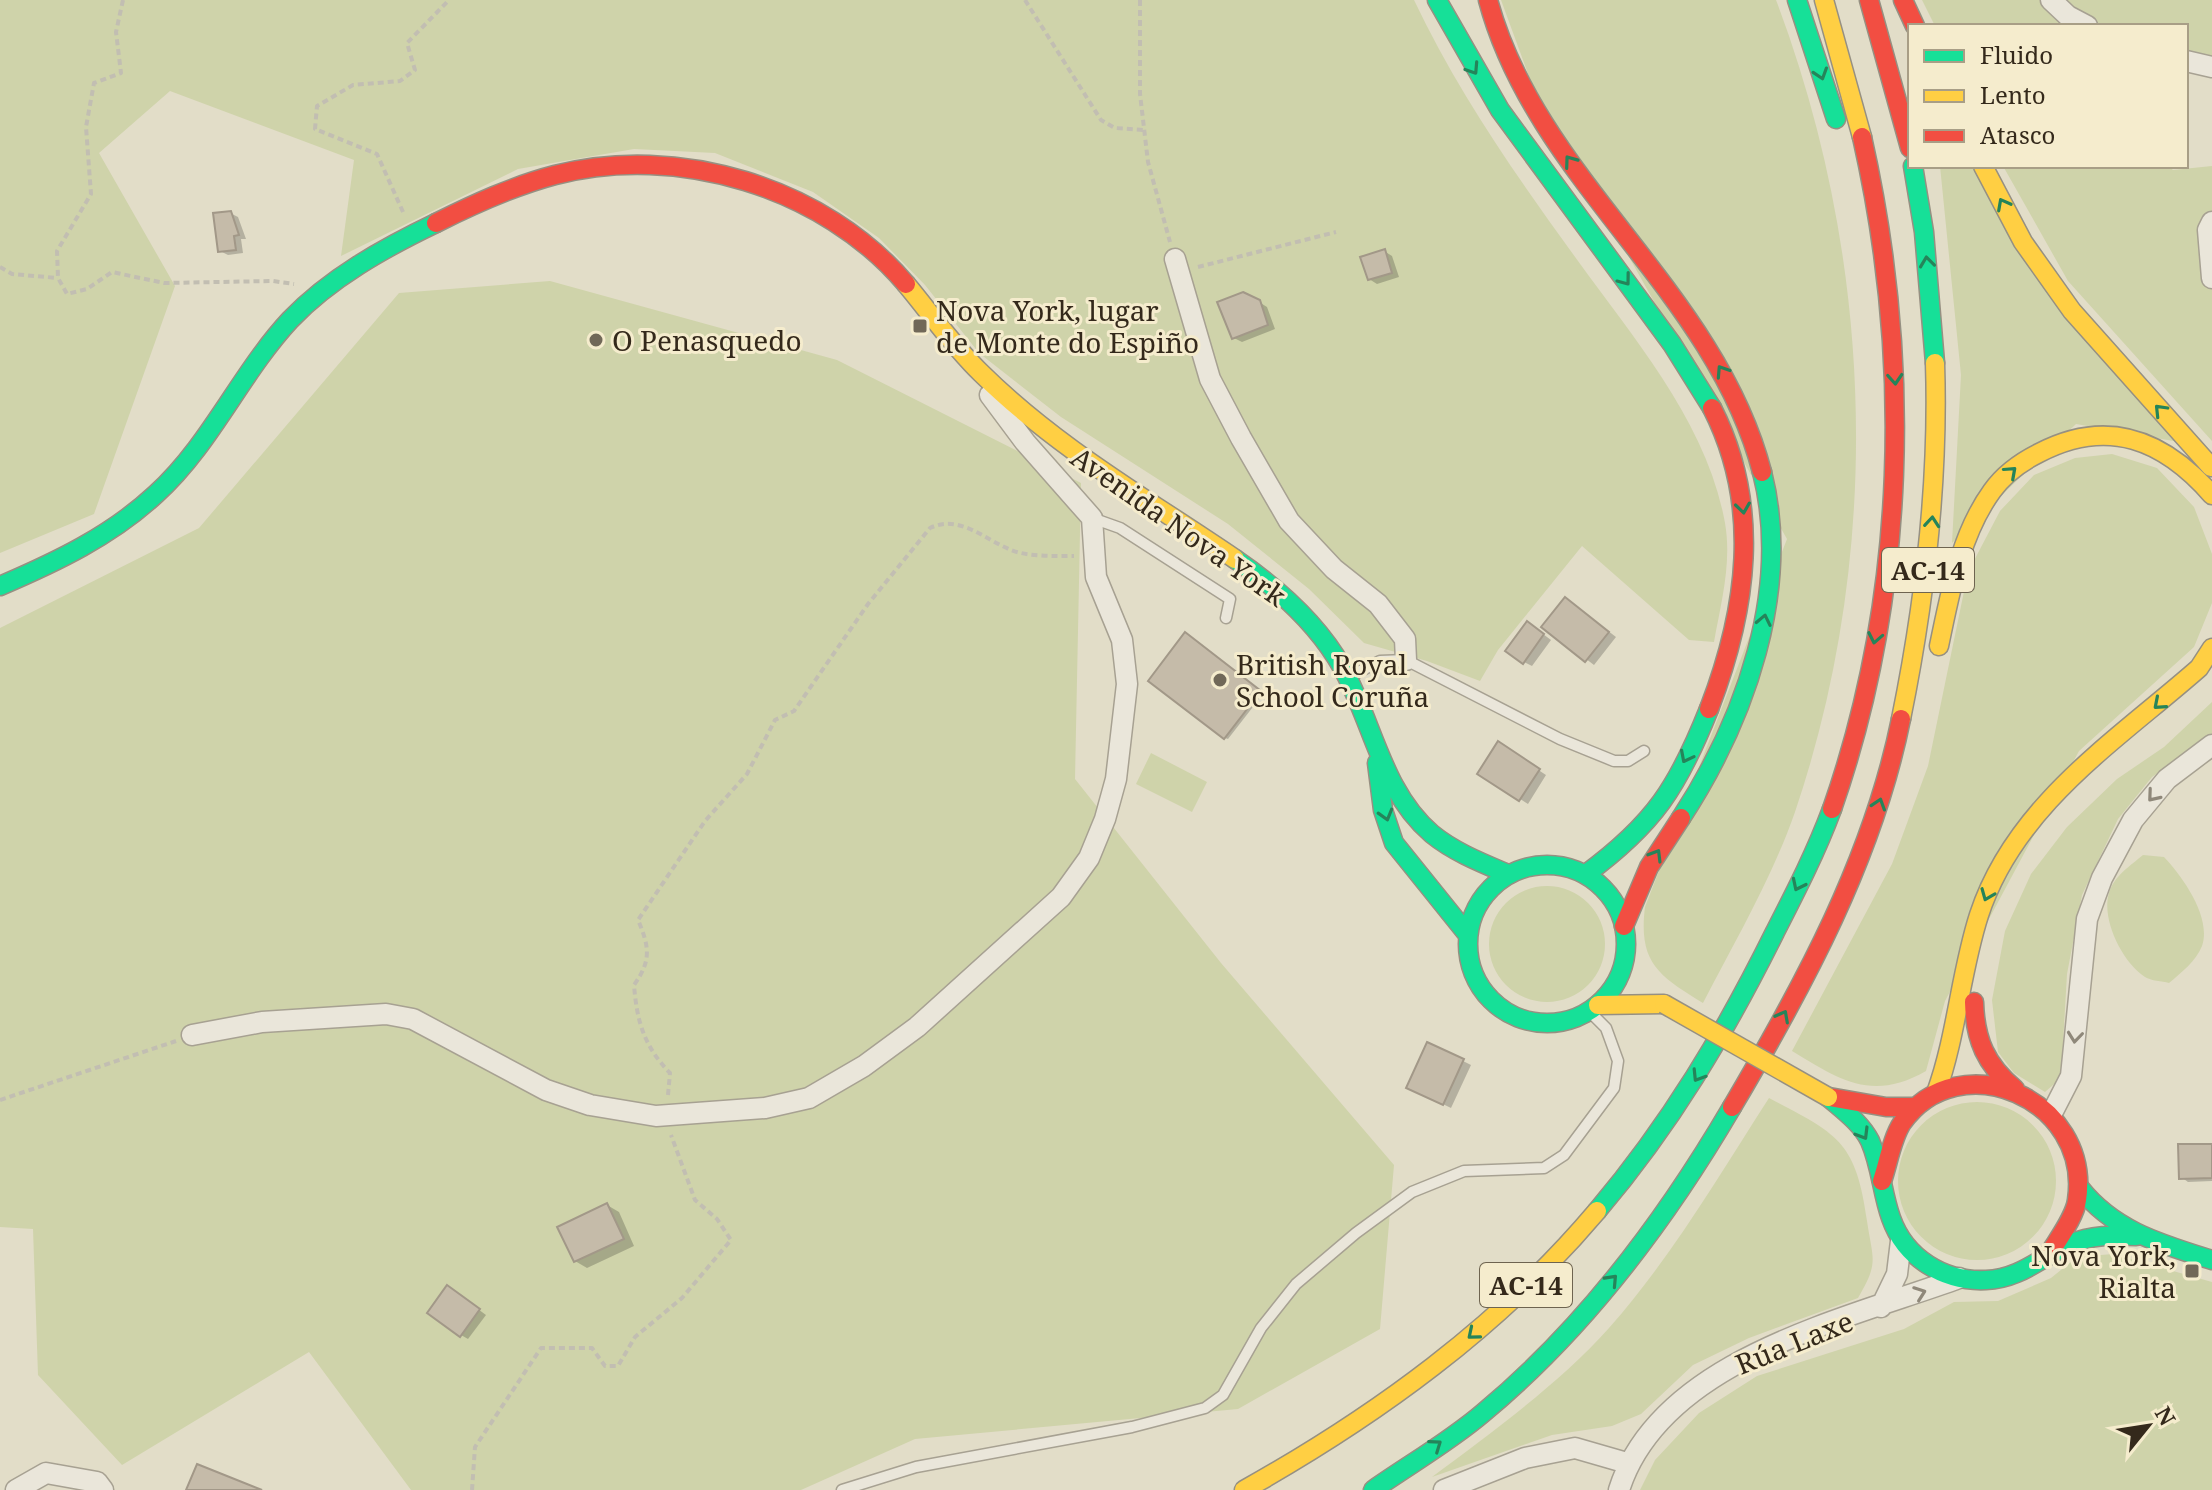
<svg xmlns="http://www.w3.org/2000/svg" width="2212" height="1490" viewBox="0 0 2212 1490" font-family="'Noto Serif',serif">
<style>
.green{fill:#cfd3aa}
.shadow{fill:#0003}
.building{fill:#c5bba9;stroke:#a29888;stroke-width:2}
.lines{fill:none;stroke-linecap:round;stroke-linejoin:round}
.lane-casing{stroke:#a7a192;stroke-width:13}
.street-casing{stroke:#a7a192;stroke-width:23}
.fast-casing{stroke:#969082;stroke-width:21}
.slow-casing{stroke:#969082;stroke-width:21}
.jam-casing{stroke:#969082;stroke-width:21}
.path{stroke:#c2beb2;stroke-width:4;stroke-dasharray:6 4;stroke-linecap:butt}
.lane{stroke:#eae6da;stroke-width:10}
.street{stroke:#eae6da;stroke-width:20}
.fast{stroke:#16e098;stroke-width:18}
.slow{stroke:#ffcf43;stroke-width:18}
.jam{stroke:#f24e42;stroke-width:18}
.slow-bridge-casing{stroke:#969082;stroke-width:21;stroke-linecap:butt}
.slow-bridge{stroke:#ffcf43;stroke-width:18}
.oneway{stroke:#25845a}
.oneway2{stroke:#8f887a}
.poi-dot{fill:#716858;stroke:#f5eccd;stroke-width:3}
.labels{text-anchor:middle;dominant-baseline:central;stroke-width:6;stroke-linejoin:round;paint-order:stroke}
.shield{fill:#f5eccd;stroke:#6e6450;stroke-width:2}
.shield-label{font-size:26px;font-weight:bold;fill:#34291b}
.poi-label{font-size:28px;fill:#34291b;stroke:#f5eccd;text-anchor:start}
.street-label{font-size:28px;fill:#34291b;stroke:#f5eccd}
</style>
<rect width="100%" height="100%" fill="#e2ddc8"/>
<path class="green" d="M 0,0 L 1414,0 C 1458,93 1517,177 1578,261 C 1635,340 1707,423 1725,523 C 1732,563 1721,603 1714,642 L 1689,640 L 1582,546 L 1498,650 L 1480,681 L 1427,661 L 1364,643 L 1309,589 L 1228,524 L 1061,417 L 979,353 L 925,285 L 879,238 L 813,192 L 715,153 L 634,149 L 518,169 L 341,256 L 354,160 L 170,91 L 99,153 L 175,286 L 94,514 L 0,553 Z
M 1501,0 L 1776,0 C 1874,259 1884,549 1795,812 C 1772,878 1735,941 1703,1003 C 1659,976 1638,963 1645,907 L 1787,539 L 1531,82 Z
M 1922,0 L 2212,0 L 2212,77 L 2186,69 L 2186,26 L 1935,26 Z
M 1940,166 L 1971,166 L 2179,442 L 2076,424 L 1952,543 L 1961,375 Z
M 2003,166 L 2168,166 L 2173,170 L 2212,166 L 2212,441 L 2068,281 Z
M 550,281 L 837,360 L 1081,483 L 1075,779 L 1221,963 L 1394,1165 L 1380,1329 L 1238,1409 L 915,1439 L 801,1490 L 411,1490 L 309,1352 L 122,1465 L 38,1375 L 33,1229 L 0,1227 L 0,628 L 199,528 L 399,293 Z
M 2112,454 L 2157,468 L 2194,507 L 2212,554 L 2212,603 L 2194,647 L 2079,751 L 1945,1001 L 1926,1071 C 1872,1102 1840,1080 1792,1051 L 1892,864 L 1928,766 L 1968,572 L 2000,511 L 2034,475 L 2075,458 Z
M 2212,702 L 2212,736 L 2152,777 L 2118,819 L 2082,895 L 2067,974 L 2061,1078 L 2045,1092 L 2014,1073 L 1998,1052 L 1992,1000 L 2005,931 L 2031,874 L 2067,827 L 2117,779 L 2164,747 Z
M 1151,753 L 1207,782 L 1192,812 L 1136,784 Z
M 2143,855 L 2164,857 C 2182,876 2212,917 2202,946 C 2196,961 2181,973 2169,983 C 2162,981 2151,981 2145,977 C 2122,962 2101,919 2109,893 C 2114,876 2130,866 2143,855 Z
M1489 944a58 58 0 1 1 116 0a58 58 0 1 1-116 0Z
M 1769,1098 C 1838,1134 1856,1141 1867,1221 C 1873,1261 1879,1262 1858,1298 L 1749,1338 L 1693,1365 L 1641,1414 L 1612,1426 L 1552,1435 L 1432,1477 C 1491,1433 1560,1383 1609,1328 C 1671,1258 1718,1177 1769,1098 Z
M1898 1181a79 79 0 1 1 158 0a79 79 0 1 1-158 0Z
M 2113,1254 L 2212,1282 L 2212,1490 L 1640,1490 L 1655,1460 L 1699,1413 L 1757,1376 L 1904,1329 L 1954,1302 L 1998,1301 L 2051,1278 L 2077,1257 Z"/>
<path class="shadow" d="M 230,213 L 238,217 L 246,239 L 241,239 L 243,253 L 228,255 L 220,251 Z
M 1384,251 L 1392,256 L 1399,277 L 1377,284 L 1369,279 Z
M 1259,302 L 1267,307 L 1275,329 L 1242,342 L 1234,338 Z
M 1573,604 L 1616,637 L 1594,665 L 1544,627 Z
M 1535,628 L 1551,640 L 1532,666 L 1524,662 Z
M 1189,637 L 1263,694 L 1228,739 L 1225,738 Z
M 1499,744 L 1546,775 L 1528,804 L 1480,773 Z
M 1463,1061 L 1471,1065 L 1451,1108 L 1416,1091 Z
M 2212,1146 L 2212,1181 L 2188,1182 L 2181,1177 Z
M 607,1205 L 619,1212 L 634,1246 L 587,1268 L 575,1261 Z
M 455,1292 L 486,1315 L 468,1339 L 461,1335 Z"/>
<path class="building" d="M 231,211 L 239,235 L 234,236 L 236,250 L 218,252 L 213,213 Z
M 1385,249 L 1392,273 L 1368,280 L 1360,257 Z
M 1243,292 L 1260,300 L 1268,325 L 1232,339 L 1217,302 Z
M 1565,597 L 1609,632 L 1585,662 L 1541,627 Z
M 1527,621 L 1544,634 L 1523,664 L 1505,651 Z
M 1185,632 L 1261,691 L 1224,739 L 1148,681 Z
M 1498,741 L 1540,769 L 1519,801 L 1477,774 Z
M 1427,1042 L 1464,1059 L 1443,1105 L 1406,1088 Z
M 2178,1144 L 2212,1144 L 2212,1178 L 2179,1179 Z
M 607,1203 L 624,1239 L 574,1262 L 557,1227 Z
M 447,1285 L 480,1309 L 460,1337 L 427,1313 Z
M 197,1464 L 262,1490 L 186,1490 Z"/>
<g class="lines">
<g class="lane-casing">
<path id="lane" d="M 1092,518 L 1120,528 L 1230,599 L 1226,618
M 1351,676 L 1380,661 L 1406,660 L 1560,739 L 1614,761 L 1628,761 L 1644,751
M 842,1490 L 916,1467 L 1132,1427 L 1205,1408 L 1223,1395 L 1261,1328 L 1296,1284 L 1356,1233 L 1412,1192 L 1464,1171 L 1544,1168 L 1564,1155 L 1614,1088 L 1618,1061 L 1606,1028 L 1589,1011"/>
</g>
<g class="street-casing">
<path id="street" d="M 2051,0 L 2068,16 L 2087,26
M 2186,61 L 2212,67
M 2212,222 L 2208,230 L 2212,278
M 1175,259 L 1210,379 L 1241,438 L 1289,521 L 1334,569 L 1378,604 L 1405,639 L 1406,660
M 192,1035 L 262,1022 L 386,1014 L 413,1019 L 546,1090 L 590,1105 L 656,1116 L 765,1108 L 809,1098 L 864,1066 L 917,1027 L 1061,897 L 1089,858 L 1105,819 L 1116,779 L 1127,684 L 1122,640 L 1096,577 L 1092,518 L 1025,442 L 990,395
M 2052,1113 L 2071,1076 L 2087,919 L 2102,878 L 2133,820 L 2167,779 L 2212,745
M 1881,1307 L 1897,1274 L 1901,1241
M 16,1490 L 46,1473 L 97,1482 L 103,1490
M 1444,1490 L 1525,1458 L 1575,1448 L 1627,1463
M 1619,1490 C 1660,1360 1844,1320 1959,1278"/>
</g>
<g class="fast-casing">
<path id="fast" d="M 1437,0 L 1500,110 L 1672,344 L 1712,408
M 1797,0 L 1836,119
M 1913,166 L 1924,232 L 1935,363
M 1235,559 C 1276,587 1317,623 1342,667 C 1373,722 1382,792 1432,834 C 1454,852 1482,863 1508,874
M 0,586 C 56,562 111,536 156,494 C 211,444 240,374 290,320 C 330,278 384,248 436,223
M 1377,763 L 1383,810 L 1394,843 L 1468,935
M 1681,818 C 1745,720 1792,589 1762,472
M1468 944a79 79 0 1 1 158 0a79 79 0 1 1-158 0Z
M 1586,874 C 1654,824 1678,787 1709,709
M 1828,1097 C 1843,1110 1861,1123 1870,1141 C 1881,1166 1882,1193 1891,1218 C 1905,1258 1944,1282 1986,1280 C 2020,1279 2041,1257 2070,1244 C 2091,1235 2113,1235 2136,1236
M 2080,1188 C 2114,1231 2161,1244 2212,1260
M 1597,1211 C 1670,1125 1725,1033 1775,932 C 1796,891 1816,852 1832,809
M 1373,1490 C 1410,1464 1449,1442 1483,1413 C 1583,1330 1667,1218 1732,1107"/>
</g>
<g class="slow-casing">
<path id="slow" d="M 1824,0 L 1862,137
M 1983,166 L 2023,242 L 2072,311 L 2211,467
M 906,284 C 931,314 953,346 981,373 C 1057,448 1147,499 1235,559
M 1939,646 C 1950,594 1960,535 1992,491 C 2004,474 2021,462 2039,453 C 2108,417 2164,440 2212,495
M 1901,719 C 1925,601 1939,483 1935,363
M 1598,1005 L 1664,1004
M 1936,1093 C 1957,1035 1960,974 1979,915 C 2015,805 2116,741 2199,668 L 2212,648
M 1244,1490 C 1376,1416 1499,1327 1597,1211"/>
</g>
<g class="jam-casing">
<path id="jam" d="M 1488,0 C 1536,180 1715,290 1762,472
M 1869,0 L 1910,148
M 1903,0 L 1915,26
M 436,223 C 474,204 513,186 555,175 C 677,143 824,187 906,284
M 1709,709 C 1747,610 1762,506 1712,408
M 1832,809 C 1907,594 1912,359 1862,137
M 1624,926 L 1649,867 L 1681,818
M 1974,1002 C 1975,1040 1986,1065 2015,1089
M 1829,1097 L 1886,1107 L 1915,1107
M 1732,1107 C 1804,985 1873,858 1901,719
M 1882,1181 C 1888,1164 1892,1138 1902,1123 C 1959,1042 2092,1099 2077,1200 C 2075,1217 2058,1239 2049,1254"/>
</g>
<path class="path" d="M 123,0 L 116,32 L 121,73 L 94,83 L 86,127 L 91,194 L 57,251 L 58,278 L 67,294 L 87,289 L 112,272 L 164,283 L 273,281 L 294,284
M 1025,0 L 1101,120 L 1115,128 L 1144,130
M 1140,0 L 1140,94 L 1148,162 L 1170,242
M 403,212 L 377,154 L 315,129 L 317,106 L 353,85 L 400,81 L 415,70 L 407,43 L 449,0
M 0,267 L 12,274 L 58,278
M 1198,267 L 1336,232
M 668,1095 L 670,1073 C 644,1046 637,1022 634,985 C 651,961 650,948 638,920 L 705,821 L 747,774 L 775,720 L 794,711 L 868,604 L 930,528 C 959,514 984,539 1011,550 C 1028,557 1056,556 1074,556
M 0,1100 L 176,1041
M 472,1490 L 475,1447 L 541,1348 L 592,1348 L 605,1366 L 618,1366 L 635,1337 L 682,1298 L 731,1240 L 717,1219 L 695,1200 L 671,1135"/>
<use href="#lane" class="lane"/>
<use href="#street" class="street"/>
<use href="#fast" class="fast"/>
<use href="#slow" class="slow"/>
<use href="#jam" class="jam"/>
<g class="slow-bridge-casing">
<path id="slow-bridge" d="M 1664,1004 L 1828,1097"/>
</g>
<use href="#slow-bridge" class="slow-bridge"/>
</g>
<defs><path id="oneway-chevron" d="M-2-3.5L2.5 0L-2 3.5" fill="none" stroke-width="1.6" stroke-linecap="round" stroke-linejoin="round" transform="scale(2)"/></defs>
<g class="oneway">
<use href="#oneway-chevron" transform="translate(1473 69) rotate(57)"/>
<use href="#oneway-chevron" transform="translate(1821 74) rotate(72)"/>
<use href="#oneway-chevron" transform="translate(1570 161) rotate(-126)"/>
<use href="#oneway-chevron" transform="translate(2003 204) rotate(-118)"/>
<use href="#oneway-chevron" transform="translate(1927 262) rotate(-97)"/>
<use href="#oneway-chevron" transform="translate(1625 280) rotate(53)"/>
<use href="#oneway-chevron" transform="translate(1722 371) rotate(-123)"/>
<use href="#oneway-chevron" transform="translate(1895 379) rotate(86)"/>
<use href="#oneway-chevron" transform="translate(2160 410) rotate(-134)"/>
<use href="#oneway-chevron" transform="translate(2011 472) rotate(-42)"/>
<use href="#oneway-chevron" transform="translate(1743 508) rotate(82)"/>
<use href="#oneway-chevron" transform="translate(1932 522) rotate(-85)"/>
<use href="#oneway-chevron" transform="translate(1764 620) rotate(-78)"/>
<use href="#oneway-chevron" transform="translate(1875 638) rotate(101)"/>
<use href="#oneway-chevron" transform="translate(2159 704) rotate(139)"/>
<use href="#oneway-chevron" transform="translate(1686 757) rotate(117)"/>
<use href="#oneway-chevron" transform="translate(1879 804) rotate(-72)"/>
<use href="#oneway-chevron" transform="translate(1386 815) rotate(74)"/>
<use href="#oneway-chevron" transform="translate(1656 855) rotate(-59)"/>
<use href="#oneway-chevron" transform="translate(1798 885) rotate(116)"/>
<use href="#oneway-chevron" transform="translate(1987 895) rotate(112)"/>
<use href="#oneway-chevron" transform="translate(1783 1016) rotate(-62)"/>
<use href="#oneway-chevron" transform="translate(1698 1076) rotate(122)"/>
<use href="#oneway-chevron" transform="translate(1863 1134) rotate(59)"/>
<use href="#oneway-chevron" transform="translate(1612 1280) rotate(-47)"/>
<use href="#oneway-chevron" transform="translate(1473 1334) rotate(140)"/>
<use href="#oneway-chevron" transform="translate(1436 1445) rotate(-35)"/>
</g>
<g class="oneway2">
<use href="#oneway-chevron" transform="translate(2153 796) rotate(130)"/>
<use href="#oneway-chevron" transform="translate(2075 1037) rotate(96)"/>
<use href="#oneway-chevron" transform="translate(1920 1293) rotate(-20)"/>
</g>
<g class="poi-dot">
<rect x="912" y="318" width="16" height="16" rx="4"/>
<circle cx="596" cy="340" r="8"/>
<circle cx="1220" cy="680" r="8"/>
<rect x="2184" y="1263" width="16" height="16" rx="4"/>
</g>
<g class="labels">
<g class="shield">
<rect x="1882" y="548" width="92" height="44" rx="6"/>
<rect x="1480" y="1263" width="92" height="44" rx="6"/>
</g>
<g class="shield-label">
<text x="1928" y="570">AC-14</text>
<text x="1526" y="1285">AC-14</text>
</g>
<g class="poi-label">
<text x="936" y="310">Nova York, lugar<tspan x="936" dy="32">de Monte do Espiño</tspan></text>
<text x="612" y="340">O Penasquedo</text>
<text x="1236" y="664">British Royal<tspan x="1236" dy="32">School Coruña</tspan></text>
<text x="2176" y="1255" text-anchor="end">Nova York,<tspan x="2176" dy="32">Rialta</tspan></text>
</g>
<g class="street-label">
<text transform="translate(1179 526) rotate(35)">Avenida Nova York</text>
<text transform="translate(1794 1342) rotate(-22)">Rúa Laxe</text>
</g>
</g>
<rect x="1908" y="24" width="280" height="144" fill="#f5eccd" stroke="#a89e86" stroke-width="2"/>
<rect x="1924" y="50" width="40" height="12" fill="#16e098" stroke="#a89e86" stroke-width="2"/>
<text x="1980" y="64" font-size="24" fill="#34291b">Fluido</text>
<rect x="1924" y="90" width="40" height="12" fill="#ffcf43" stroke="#a89e86" stroke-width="2"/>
<text x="1980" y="104" font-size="24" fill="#34291b">Lento</text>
<rect x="1924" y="130" width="40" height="12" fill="#f24e42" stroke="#a89e86" stroke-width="2"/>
<text x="1980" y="144" font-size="24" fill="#34291b">Atasco</text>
<g transform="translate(2148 1426) rotate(60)" stroke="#f5eccd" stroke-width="6" paint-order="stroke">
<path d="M0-6L14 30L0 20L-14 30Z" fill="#34291b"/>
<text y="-12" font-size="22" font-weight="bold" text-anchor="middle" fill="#34291b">N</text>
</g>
</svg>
